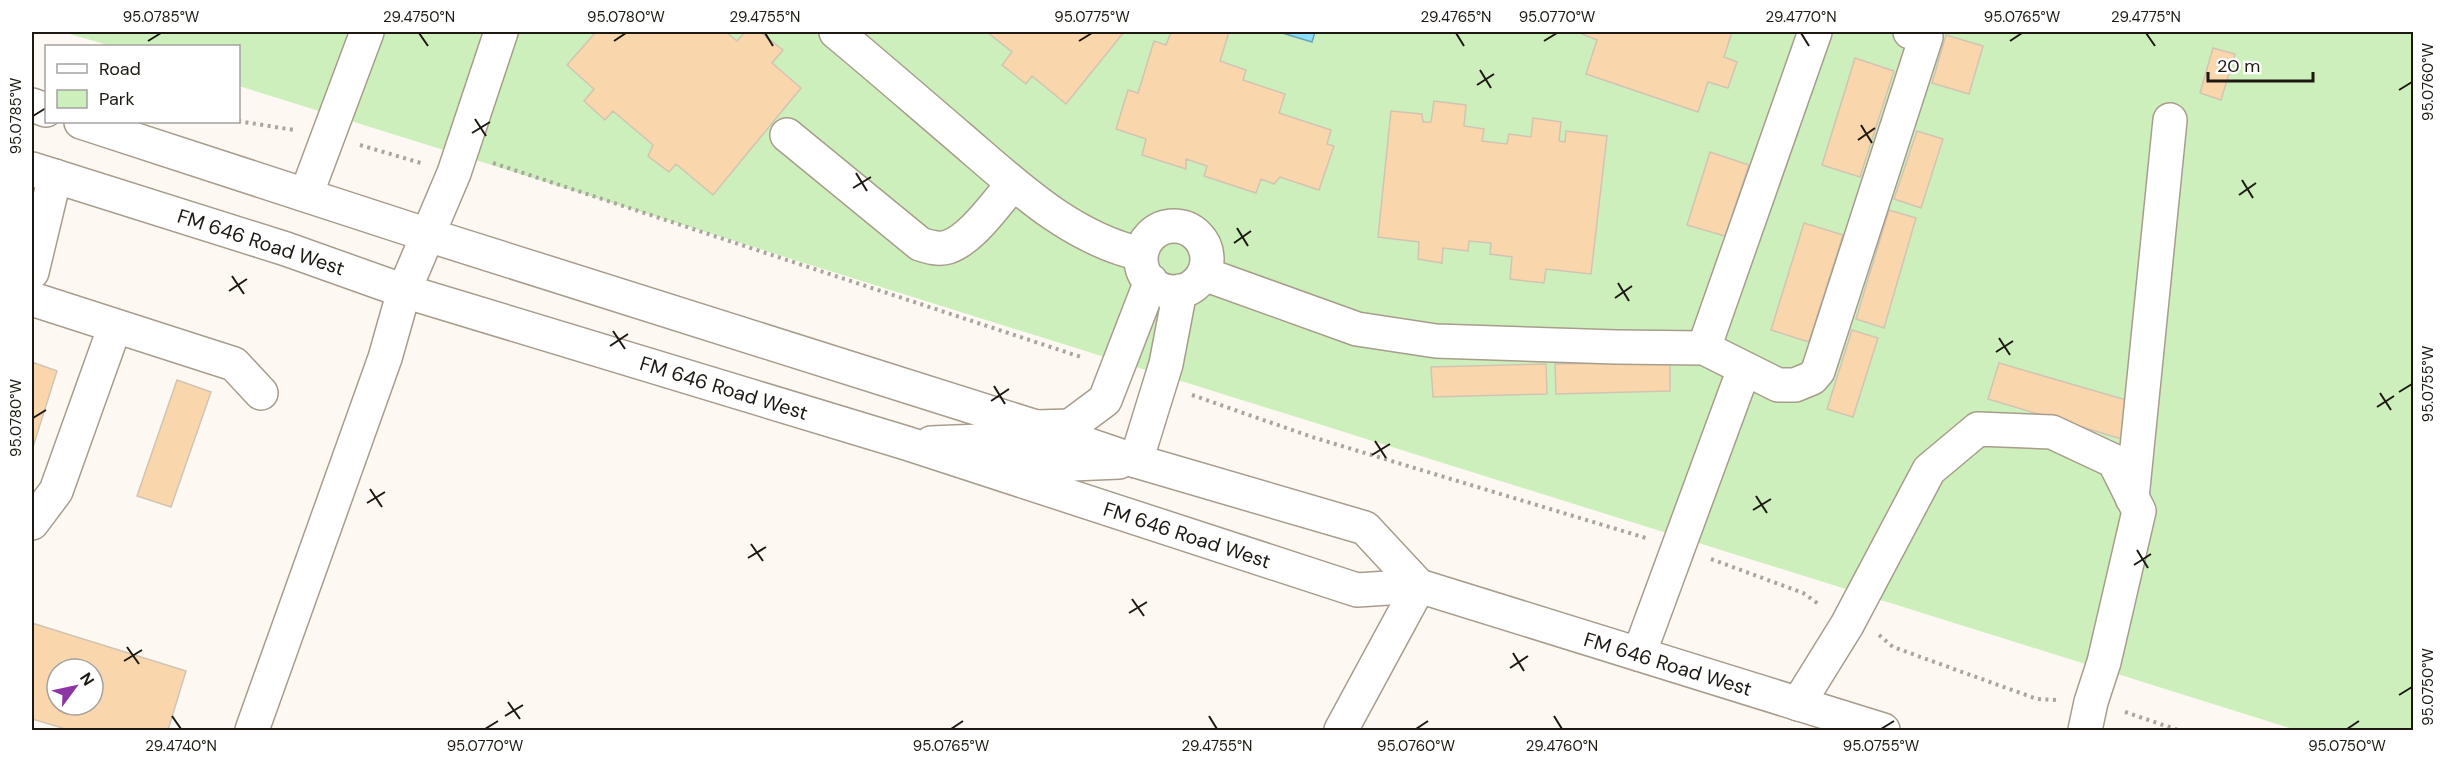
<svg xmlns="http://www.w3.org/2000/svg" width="2445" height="762" viewBox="0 0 2445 762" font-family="'DM Sans',sans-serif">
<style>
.green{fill:#cdefbc}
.water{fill:#8ce0fe;stroke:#6ba4b7;stroke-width:1.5}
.building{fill:#fad6ac;stroke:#d2c4b3;stroke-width:1.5;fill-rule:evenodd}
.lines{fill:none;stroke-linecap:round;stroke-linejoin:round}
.minor-casing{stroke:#a89d8c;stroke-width:36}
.major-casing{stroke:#a89d8c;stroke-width:36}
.path{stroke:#aaa59e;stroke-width:4;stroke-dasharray:3 4.5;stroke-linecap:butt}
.minor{stroke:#fff;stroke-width:33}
.major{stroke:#fff;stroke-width:33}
.ticks{fill:none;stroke:#1d1912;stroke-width:2}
.labels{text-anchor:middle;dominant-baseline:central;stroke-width:4.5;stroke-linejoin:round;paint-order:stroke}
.street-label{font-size:20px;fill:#1d1912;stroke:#fff}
.neatline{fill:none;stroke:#1d1912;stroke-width:2}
.ticks-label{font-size:15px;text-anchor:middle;fill:#1d1912}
</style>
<rect width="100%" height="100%" fill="#fdf8f1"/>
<path class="green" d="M 63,32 L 2413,32 L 2413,730 L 2296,730 L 239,86 L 238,46 L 111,46 Z"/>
<path class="water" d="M 1279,32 L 1315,32 L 1312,42 Z"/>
<path class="building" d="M 596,32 L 726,32 L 737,41 L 745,32 L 760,32 L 783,50 L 772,63 L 801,88 L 713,195 L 676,164 L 669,172 L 648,156 L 653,145 L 613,111 L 605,120 L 584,101 L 594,89 L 567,65 Z
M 987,32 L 1124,32 L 1066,104 L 1032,76 L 1026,84 L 1002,65 L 1012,52 Z
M 1171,32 L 1229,32 L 1220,61 L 1246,70 L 1243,80 L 1285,94 L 1279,113 L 1331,130 L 1327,144 L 1334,146 L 1319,190 L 1280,177 L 1274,184 L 1261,179 L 1256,193 L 1204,176 L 1207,166 L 1186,159 L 1186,169 L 1142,155 L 1146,139 L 1116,129 L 1128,90 L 1138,93 L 1154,41 L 1166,45 Z
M 1577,32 L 1732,32 L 1724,57 L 1737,62 L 1728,88 L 1708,82 L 1698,112 L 1586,74 L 1597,40 Z
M 1946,35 L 1983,46 L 1969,94 L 1932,83 Z
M 2213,48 L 2235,54 L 2221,100 L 2200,93 Z
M 1855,58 L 1894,71 L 1860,177 L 1822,165 Z
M 1434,101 L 1466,105 L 1464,126 L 1484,129 L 1482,141 L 1507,144 L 1509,134 L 1531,137 L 1533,118 L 1561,122 L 1559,141 L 1565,142 L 1566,131 L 1607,136 L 1591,274 L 1546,269 L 1544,283 L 1510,279 L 1512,257 L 1490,254 L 1491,243 L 1469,241 L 1468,251 L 1443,248 L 1442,263 L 1418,259 L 1419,242 L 1378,237 L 1391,111 L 1422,114 L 1423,122 L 1431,122 Z
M 1917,131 L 1943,139 L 1921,208 L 1894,199 Z
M 1710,152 L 1749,165 L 1725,236 L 1687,225 Z
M 1889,210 L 1916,218 L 1884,328 L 1856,319 Z
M 1804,223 L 1843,235 L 1809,342 L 1771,330 Z
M 1852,330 L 1878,338 L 1853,417 L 1827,409 Z
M 32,362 L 57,371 L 32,450 Z
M 1670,362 L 1670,391 L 1556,394 L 1555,364 Z
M 1999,363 L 2133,402 L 2122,439 L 1988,399 Z
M 1546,364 L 1547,394 L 1433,397 L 1431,367 Z
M 177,380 L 211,392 L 171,507 L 137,496 Z
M 32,623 L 186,671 L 168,730 L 69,730 L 32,719 ZM 57,669 L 93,669 L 93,705 L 57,705 Z"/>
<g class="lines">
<g class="minor-casing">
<path id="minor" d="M 836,32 C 877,66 917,101 958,136 C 1013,183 1069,238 1141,254
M 787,135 L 920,244 C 929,247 939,250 948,247 C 972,239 996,203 1013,184
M 306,195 L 367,32
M1141 259a33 33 0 1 1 66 0a33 33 0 1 1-66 0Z
M 32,272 L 55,176
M 1204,274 L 1357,329 L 1436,341 L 1616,347 L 1704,348 L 1778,385 L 1795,385 L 1812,378 L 1818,371 L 1926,37 L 1910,32
M 32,299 L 234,364 L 261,393
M 1704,348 L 1815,32
M 1036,427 L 1070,426 L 1105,400 L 1151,281
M 1136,461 L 1166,364 L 1180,291
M 2132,498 L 2170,120
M 32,523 L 56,491 L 115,326
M 1639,654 L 1744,369
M 1798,704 L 1847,625 L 1929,470 L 1978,429 L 2052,432 L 2114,461 L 2139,511 L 2104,662 L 2091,702 L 2085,730
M 252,730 L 385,358 L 404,291 L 454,173 L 501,32
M 1341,730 L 1419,586"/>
</g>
<g class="major-casing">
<path id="major" d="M 32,105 L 46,110
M 81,122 L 428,235 L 1036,427 L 1136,461 L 1365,528 L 1419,586
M 32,169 L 286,249 L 404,291 L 906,443 L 1357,590 L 1419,586 L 1883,730
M 931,443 L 980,441 L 1049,465 L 1119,462"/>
</g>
<path class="path" d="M 238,121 L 294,130
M 360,145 L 421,163
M 493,163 L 1084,358
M 1192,395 L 1312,437 L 1646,538
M 1711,559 L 1803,593 L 1820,605
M 1879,635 L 1893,647 L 2037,699 L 2056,700
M 2125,712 L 2178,730"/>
<use href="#minor" class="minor"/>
<use href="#major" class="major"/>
</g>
<path class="ticks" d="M 419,33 L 428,46M 765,33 L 773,46M 1456,33 L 1464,46M 1801,33 L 1809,46M 2146,33 L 2155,46M 148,41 L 161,33M 614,41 L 626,33M 1079,41 L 1092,33M 1544,41 L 1557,33M 2010,41 L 2022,33M 1480,70 L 1491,88M 1477,85 L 1494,74M 2399,90 L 2412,82M 33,116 L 46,108M 475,119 L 486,136M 1861,125 L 1872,143M 472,133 L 490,122M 1858,140 L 1875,128M 856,173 L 867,191M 2242,180 L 2253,198M 853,188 L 871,177M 2239,195 L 2256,183M 1237,228 L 1248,246M 1234,243 L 1251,231M 232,276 L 244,294M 1618,283 L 1629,301M 229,291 L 247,279M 1615,298 L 1632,286M 613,331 L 625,349M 1999,338 L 2010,355M 610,346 L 628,334M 1996,352 L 2013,341M 994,386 L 1005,404M 2399,392 L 2412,384M 2380,393 L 2391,410M 991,401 L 1009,389M 2377,407 L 2394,396M 33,418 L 46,410M 1375,441 L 1386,458M 1372,455 L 1390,444M 370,489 L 382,507M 1756,496 L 1767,513M 367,503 L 385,492M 1753,510 L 1771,499M 751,544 L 763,561M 2137,550 L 2148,568M 748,558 L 766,547M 2134,565 L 2151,554M 1132,599 L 1144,616M 1129,613 L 1147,602M 127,647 L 139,664M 1513,653 L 1524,671M 124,661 L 142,650M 1510,668 L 1528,656M 2399,695 L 2412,687M 508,702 L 520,719M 172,716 L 181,729M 505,716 L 523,705M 1209,716 L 1217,729M 1554,716 L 1562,729M 485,729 L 498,721M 951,729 L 963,721M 1416,729 L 1428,721M 1881,729 L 1894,721M 2347,729 L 2359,721"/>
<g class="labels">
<g class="street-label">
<text transform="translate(261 242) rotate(18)">FM 646 Road West</text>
<text transform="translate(724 388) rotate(17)">FM 646 Road West</text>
<text transform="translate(1187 535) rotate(18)">FM 646 Road West</text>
<text transform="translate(1668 664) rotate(17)">FM 646 Road West</text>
</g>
</g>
<rect width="2445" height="762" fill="none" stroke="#ffffff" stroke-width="66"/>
<rect x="45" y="45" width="195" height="78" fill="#ffffff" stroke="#a5a3a0" stroke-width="1.5"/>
<rect x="57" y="64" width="30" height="9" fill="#ffffff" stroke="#a5a3a0" stroke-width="1.5"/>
<text x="99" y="75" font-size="18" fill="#1d1912">Road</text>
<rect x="57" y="90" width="30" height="18" fill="#cdefbc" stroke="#a5a3a0" stroke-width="1.5"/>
<text x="99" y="105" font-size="18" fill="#1d1912">Park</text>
<g transform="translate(75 687) rotate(57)"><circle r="28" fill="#ffffff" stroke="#a5a3a0" stroke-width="1.5"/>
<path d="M0-4.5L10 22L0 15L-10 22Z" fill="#8b36a3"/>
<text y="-9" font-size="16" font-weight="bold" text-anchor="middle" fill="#1d1912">N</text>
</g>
<path d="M2208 72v9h105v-9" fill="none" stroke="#1d1912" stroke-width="3"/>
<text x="2217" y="72" font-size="18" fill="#1d1912" stroke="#ffffff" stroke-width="4.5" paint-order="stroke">20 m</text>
<rect x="33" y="33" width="2379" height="696" class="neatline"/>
<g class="ticks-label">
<text x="161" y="22">95.0785°W</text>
<text x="419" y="22">29.4750°N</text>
<text x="626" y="22">95.0780°W</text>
<text x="765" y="22">29.4755°N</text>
<text x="1092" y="22">95.0775°W</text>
<text x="1456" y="22">29.4765°N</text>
<text x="1557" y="22">95.0770°W</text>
<text x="1801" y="22">29.4770°N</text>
<text x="2022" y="22">95.0765°W</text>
<text x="2146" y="22">29.4775°N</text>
<text transform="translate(2428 82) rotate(-90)" y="5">95.0760°W</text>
<text transform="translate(16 116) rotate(-90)" y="5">95.0785°W</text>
<text transform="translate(2428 384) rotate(-90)" y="5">95.0755°W</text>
<text transform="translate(16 418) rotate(-90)" y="5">95.0780°W</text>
<text transform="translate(2428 687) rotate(-90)" y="5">95.0750°W</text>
<text x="181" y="751">29.4740°N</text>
<text x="485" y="751">95.0770°W</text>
<text x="951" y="751">95.0765°W</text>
<text x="1217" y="751">29.4755°N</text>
<text x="1416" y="751">95.0760°W</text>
<text x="1562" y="751">29.4760°N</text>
<text x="1881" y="751">95.0755°W</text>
<text x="2347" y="751">95.0750°W</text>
</g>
</svg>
